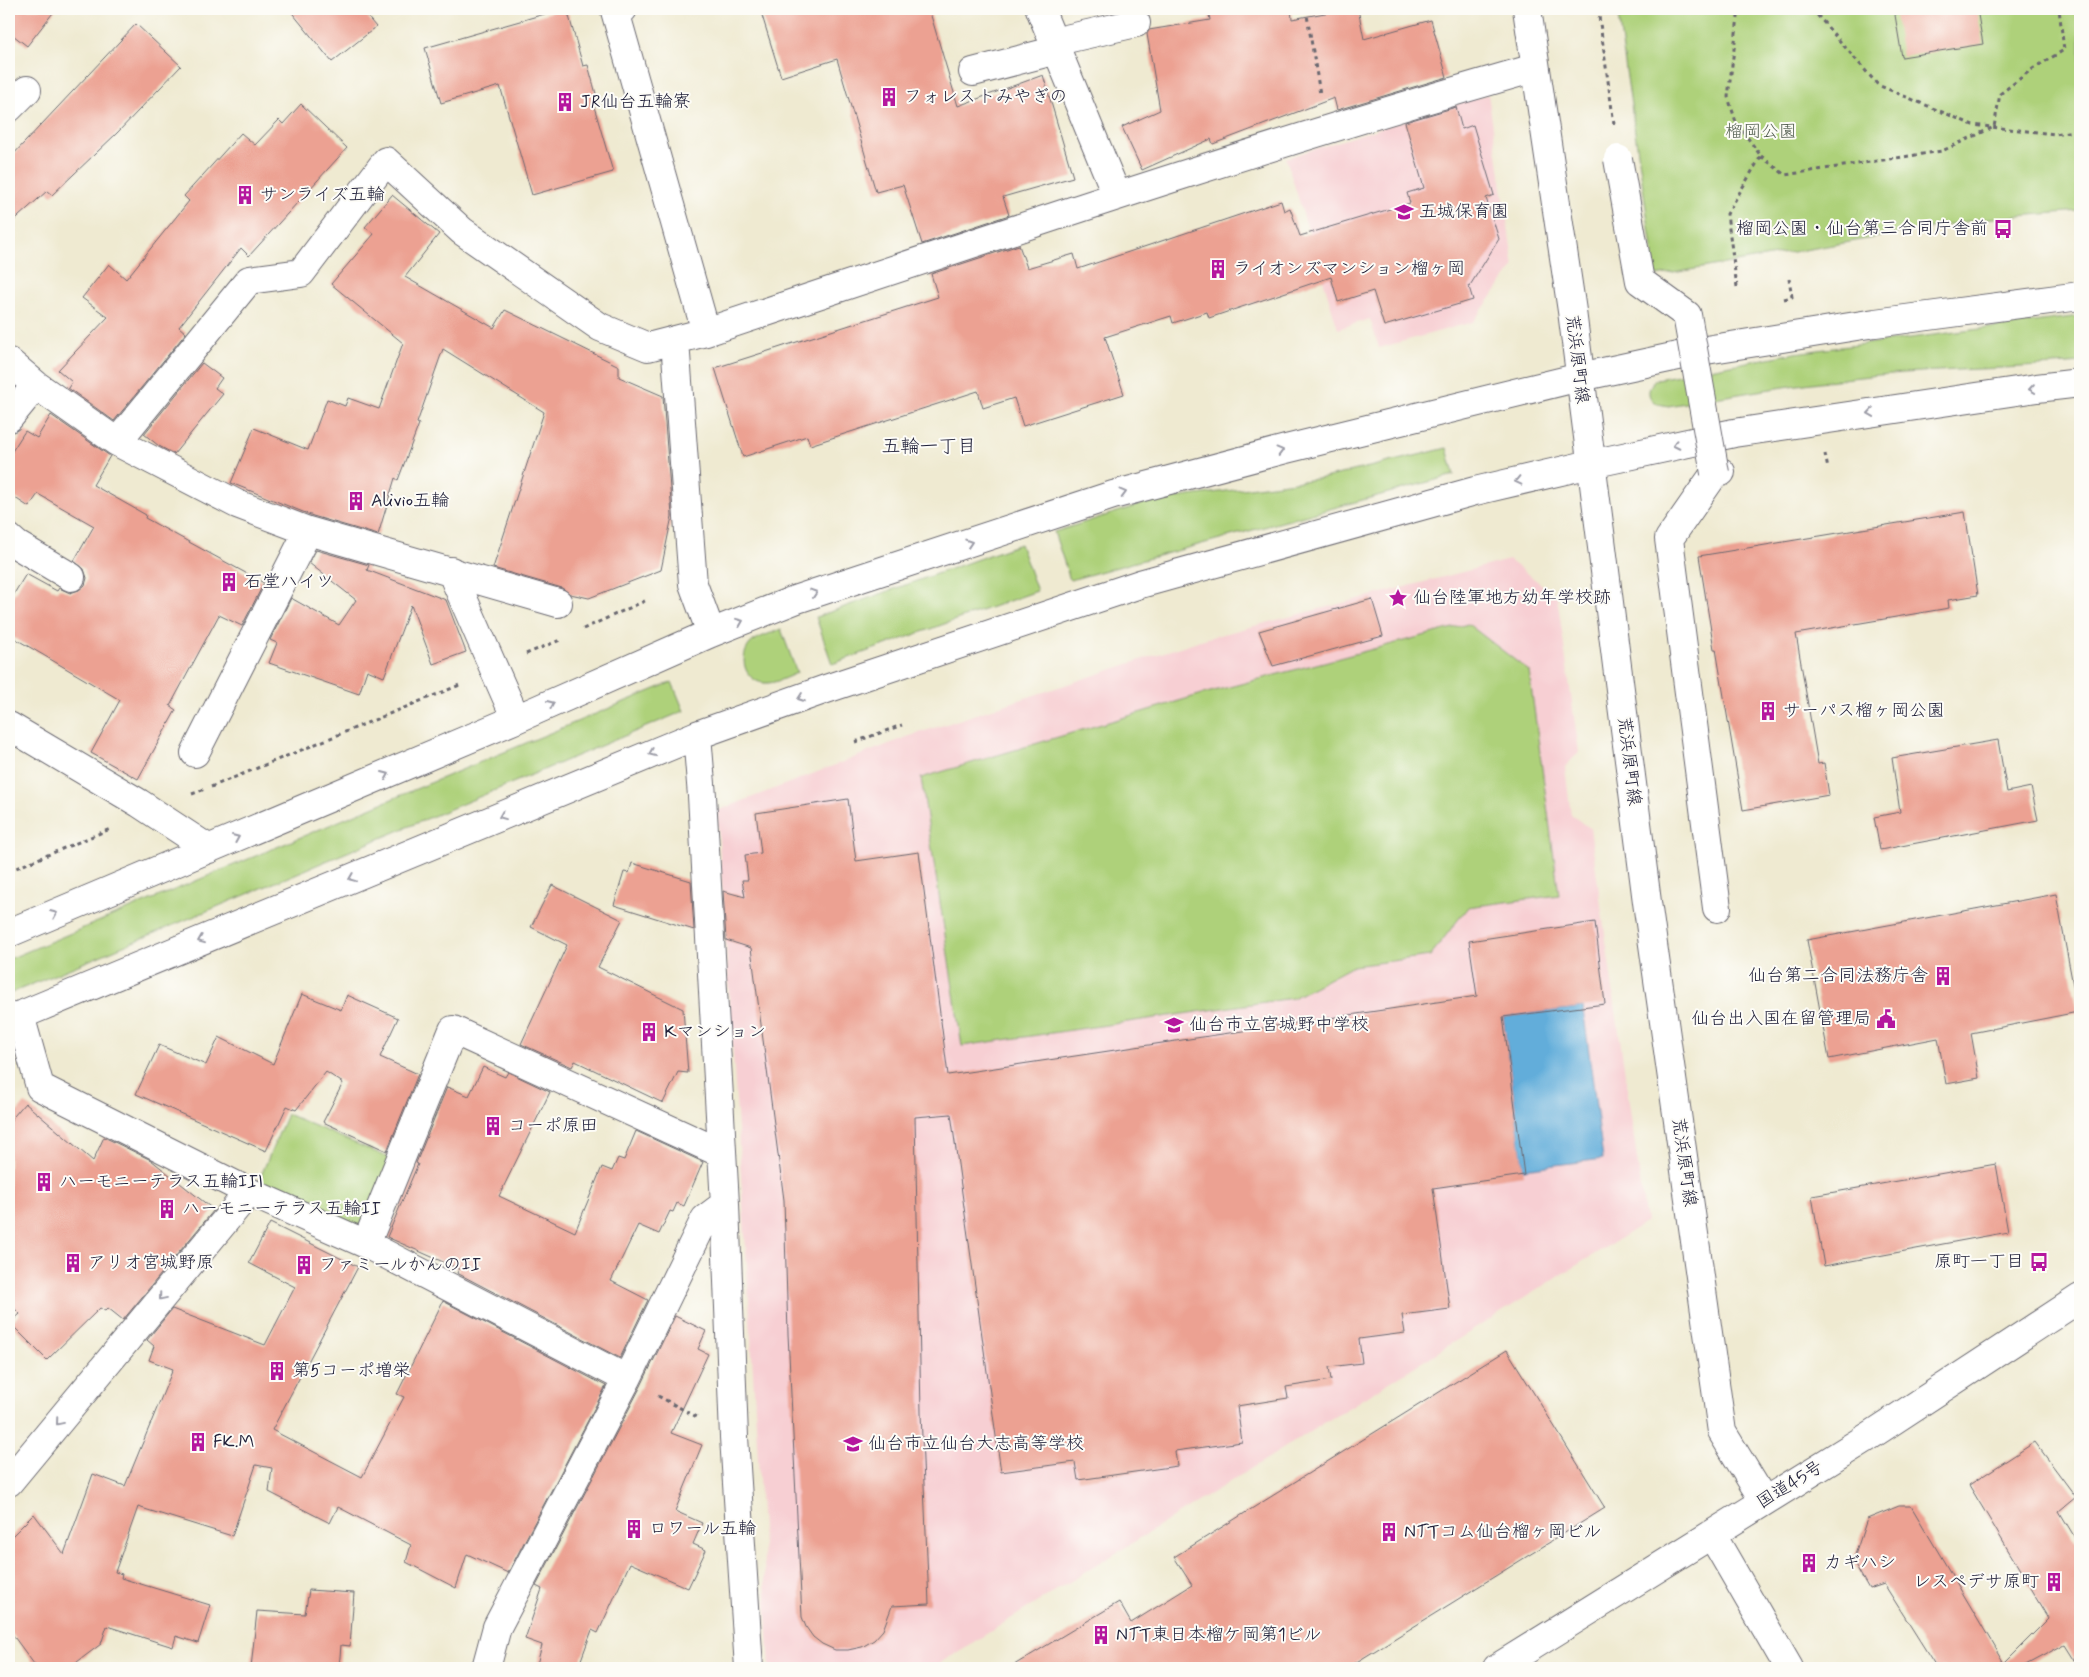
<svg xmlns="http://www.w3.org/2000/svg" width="2089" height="1677" viewBox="0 0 2089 1677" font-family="Mynerve,'Klee One',sans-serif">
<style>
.built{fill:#f7cfd3}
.green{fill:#aed17a;stroke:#687a5a}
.water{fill:#62adda;stroke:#42688a}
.building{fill:#eca192}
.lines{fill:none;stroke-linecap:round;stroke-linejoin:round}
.minor-casing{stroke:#6a6870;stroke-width:30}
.major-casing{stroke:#6a6870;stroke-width:30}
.highway-casing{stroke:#6a6870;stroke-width:30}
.path{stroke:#6a6870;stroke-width:3;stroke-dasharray:4 4;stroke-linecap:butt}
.minor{stroke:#fff;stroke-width:28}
.major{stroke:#fff;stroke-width:28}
.highway{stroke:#fff;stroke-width:28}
.minor-bridge-casing{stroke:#6a6870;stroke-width:30;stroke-linecap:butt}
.minor-bridge{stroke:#fff;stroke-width:28}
.oneway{stroke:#9c9ca7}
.labels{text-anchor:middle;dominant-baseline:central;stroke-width:4;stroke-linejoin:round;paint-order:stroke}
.poi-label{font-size:18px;fill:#22223b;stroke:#fdfcf7;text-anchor:start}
.park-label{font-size:18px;fill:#535f51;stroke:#fdfcf7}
.street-label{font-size:18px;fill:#22223b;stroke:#fdfcf7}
.neighbourhood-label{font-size:19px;fill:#22223b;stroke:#fdfcf7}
</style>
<rect width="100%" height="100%" fill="#fdfcf7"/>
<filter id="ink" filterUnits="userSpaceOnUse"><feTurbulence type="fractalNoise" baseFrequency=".02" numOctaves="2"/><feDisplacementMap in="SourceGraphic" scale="10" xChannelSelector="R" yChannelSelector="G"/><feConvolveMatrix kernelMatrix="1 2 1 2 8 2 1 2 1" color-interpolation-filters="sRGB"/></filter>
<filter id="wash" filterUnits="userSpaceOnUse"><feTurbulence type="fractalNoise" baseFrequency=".0096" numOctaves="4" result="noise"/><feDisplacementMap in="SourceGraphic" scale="20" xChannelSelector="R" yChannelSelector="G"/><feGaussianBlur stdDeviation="1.12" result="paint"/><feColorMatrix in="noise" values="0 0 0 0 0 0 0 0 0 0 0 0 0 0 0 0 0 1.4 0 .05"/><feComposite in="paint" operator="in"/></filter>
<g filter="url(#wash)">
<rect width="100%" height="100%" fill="#efead1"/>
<path class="built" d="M 1488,94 L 1514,267 L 1473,322 L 1379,348 L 1370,319 L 1338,329 L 1286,158 Z
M 1509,560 L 1557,596 L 1579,752 L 1565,767 L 1571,815 L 1590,828 L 1646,1222 L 932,1668 L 770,1668 L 746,1251 L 717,811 L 907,737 L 1204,639 Z"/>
<path class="green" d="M 1617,9 L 2080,9 L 2080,211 L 1981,219 L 1656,276 Z
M 2080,316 L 2080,363 C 2013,369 1946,369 1879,375 C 1808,382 1738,394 1668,406 L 1654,403 C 1646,395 1648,385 1657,379 L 1795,353 Z
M 1447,448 L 1454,475 L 1070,580 L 1054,532 L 1152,501 L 1324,478 Z
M 1020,544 L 1037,591 L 832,664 L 816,617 Z
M 1468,624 L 1529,671 L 1559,895 L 1468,907 L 1430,956 L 1353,966 L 1293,998 L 962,1046 L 921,778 L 1199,695 Z
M 781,629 L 797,673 C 787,677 775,684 764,683 C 745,681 738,658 750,644 C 757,637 772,633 781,629 Z
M 672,682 L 684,711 L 9,994 L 9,959 Z
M 287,1114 L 392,1159 L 359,1230 L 257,1185 Z"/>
<path class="water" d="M 1583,1007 L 1603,1159 L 1523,1169 L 1503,1017 Z"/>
<g id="blocks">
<path class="building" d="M 9,9 L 56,9 L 27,46 L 9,32 Z
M 289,9 L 361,9 L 376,27 L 332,62 Z
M 562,9 L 567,9 L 583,66 L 588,65 L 598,101 L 593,103 L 613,172 L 532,195 L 500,86 L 441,103 L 425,48 Z
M 760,9 L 929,9 L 958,106 L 1043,75 L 1073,177 L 1003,197 L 1009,215 L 922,244 L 903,185 L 876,192 L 837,59 L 781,77 Z
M 1208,9 L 1291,9 L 1292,19 L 1347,9 L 1358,9 L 1364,39 L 1431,20 L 1447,77 L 1337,110 L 1334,98 L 1213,144 L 1211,139 L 1142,170 L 1122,127 L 1160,110 L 1147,34 L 1149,30 L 1210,20 Z
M 1894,9 L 1977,9 L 1983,44 L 1902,57 Z
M 136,24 L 181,66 L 117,133 L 52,195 L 47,191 L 9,225 L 9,159 Z
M 301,104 L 347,148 L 249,256 L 241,248 L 179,327 L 186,333 L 114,421 L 68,388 L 72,382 L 58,370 L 108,317 L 82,298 L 109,264 L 126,279 L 189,201 L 184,196 L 241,133 L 255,145 L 279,120 L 283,124 Z
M 1456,107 L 1462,129 L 1473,125 L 1494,195 L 1486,198 L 1499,239 L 1469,287 L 1473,300 L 1384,326 L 1373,291 L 1338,302 L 1331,277 L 1209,318 L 1207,312 L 1173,323 L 1171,316 L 1105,337 L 1124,394 L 1023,426 L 1014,398 L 983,408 L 978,391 L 810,445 L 807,436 L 743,457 L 715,368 L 938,297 L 931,274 L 1019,245 L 1027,268 L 1074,254 L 1078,269 L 1281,201 L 1284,211 L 1290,208 L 1300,236 L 1410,203 L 1407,193 L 1424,188 L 1405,122 Z
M 392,195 L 439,234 L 405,277 L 494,328 L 505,310 L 619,366 L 619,377 L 663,396 L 672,516 L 661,570 L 589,598 L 570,594 L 562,588 L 493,568 L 544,412 L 443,349 L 417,423 L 419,424 L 398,480 L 395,478 L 378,535 L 313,516 L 231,483 L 254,428 L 308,450 L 327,399 L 345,406 L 348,398 L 379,409 L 403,343 L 331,284 L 374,234 L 365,227 Z
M 202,363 L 222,378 L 215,388 L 223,394 L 174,454 L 159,446 L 144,434 Z
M 51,415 L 110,456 L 93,485 L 146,515 L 145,518 L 264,583 L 242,626 L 219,615 L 170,706 L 176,710 L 138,779 L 91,753 L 120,700 L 9,635 L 9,602 L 26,574 L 57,591 L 59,588 L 70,593 L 79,590 L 85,585 L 87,578 L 84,569 L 74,561 L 94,526 L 38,494 L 29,507 L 9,494 L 9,456 L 25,431 L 37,438 Z
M 1965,512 L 1978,595 L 1948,600 L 1949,608 L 1796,634 L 1818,764 L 1824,763 L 1829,795 L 1743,810 L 1716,649 L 1714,649 L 1699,556 Z
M 316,550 L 369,565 L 367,570 L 446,600 L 466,652 L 433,664 L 411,605 L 384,677 L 367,670 L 359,694 L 269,663 L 277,643 L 270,640 L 291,598 L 339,625 L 356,600 L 309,563 Z
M 1372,599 L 1383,636 L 1273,666 L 1259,631 Z
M 1998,740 L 2007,792 L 2031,787 L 2038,820 L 1880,850 L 1874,817 L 1900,812 L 1892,758 Z
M 848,799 L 856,861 L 919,852 L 948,1075 L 1477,996 L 1469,941 L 1595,922 L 1605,1004 L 1503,1017 L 1524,1175 L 1433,1188 L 1450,1309 L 1402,1315 L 1405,1333 L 1359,1339 L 1362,1363 L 1329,1367 L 1331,1380 L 1286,1387 L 1288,1398 L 1237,1406 L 1242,1442 L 1175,1451 L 1177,1466 L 1078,1480 L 1075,1462 L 1001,1472 L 951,1114 L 915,1117 L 921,1413 L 929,1604 L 892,1606 L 883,1630 L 874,1640 L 862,1647 L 848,1650 L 835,1650 L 822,1644 L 813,1637 L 806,1627 L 802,1617 L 788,1334 L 784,1200 L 751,948 L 726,940 L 723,891 L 745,897 L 742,880 L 748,880 L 745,855 L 761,853 L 756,813 Z
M 632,863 L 691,881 L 694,930 L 614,905 L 624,872 L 629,873 Z
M 552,885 L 622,920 L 598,967 L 683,1009 L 688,1073 L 678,1072 L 663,1103 L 575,1061 L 572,1067 L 521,1044 L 567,945 L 531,927 Z
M 2056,894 L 2078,1012 L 1971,1033 L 1979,1078 L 1946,1084 L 1938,1038 L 1829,1059 L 1807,940 Z
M 302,994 L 341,1010 L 347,995 L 398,1018 L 380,1057 L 418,1074 L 387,1151 L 323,1122 L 343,1083 L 326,1072 L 296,1110 L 287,1106 L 266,1151 L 136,1094 L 159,1045 L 206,1065 L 219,1037 L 273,1064 Z
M 483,1067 L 505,1077 L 508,1072 L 550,1092 L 499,1196 L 575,1232 L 602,1167 L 612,1171 L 618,1158 L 624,1160 L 636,1131 L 703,1162 L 684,1206 L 677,1203 L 673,1212 L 670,1211 L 659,1234 L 638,1225 L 611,1281 L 648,1300 L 620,1358 L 457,1273 L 459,1269 L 387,1237 L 418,1164 L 416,1163 L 447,1087 L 469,1096 Z
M 25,1103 L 93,1161 L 104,1137 L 151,1160 L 214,1210 L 123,1320 L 108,1308 L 105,1311 L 100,1308 L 47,1360 L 10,1323 L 20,1314 L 9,1303 L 9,1122 Z
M 1996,1164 L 2008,1232 L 1824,1266 L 1812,1196 Z
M 270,1223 L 358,1267 L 272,1430 L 362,1477 L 404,1397 L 397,1394 L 443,1301 L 606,1386 L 508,1573 L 467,1554 L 456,1588 L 406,1562 L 411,1545 L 338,1507 L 330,1523 L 269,1492 L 272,1468 L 256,1465 L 232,1536 L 138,1507 L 115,1572 L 122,1574 L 121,1578 L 210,1605 L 198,1643 L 176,1636 L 173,1647 L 107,1626 L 101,1644 L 69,1668 L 37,1668 L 9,1630 L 9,1539 L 34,1514 L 64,1554 L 93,1474 L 125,1486 L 173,1369 L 149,1360 L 154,1346 L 147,1340 L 172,1309 L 265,1345 L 295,1287 L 249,1263 Z
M 675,1316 L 706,1331 L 698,1349 L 708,1354 L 671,1433 L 702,1445 L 675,1511 L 702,1523 L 693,1544 L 706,1550 L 688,1588 L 630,1563 L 598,1633 L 592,1630 L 578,1668 L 536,1668 L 542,1645 L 525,1639 L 542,1589 L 536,1586 L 641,1386 Z
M 1507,1350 L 1605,1508 L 1347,1668 L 1009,1668 L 1119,1602 L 1131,1623 L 1192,1585 L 1174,1557 Z
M 2035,1442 L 2076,1497 L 2059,1511 L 2080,1546 L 2080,1668 L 2065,1644 L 2020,1668 L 1937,1668 L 1884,1584 L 1869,1589 L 1853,1561 L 1867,1519 L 1899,1506 L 1911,1506 L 2004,1663 L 2049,1618 L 1969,1485 Z
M 309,1590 L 354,1593 L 350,1646 L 341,1645 L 339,1668 L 251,1668 L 257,1611 L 305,1614 Z"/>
</g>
</g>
<g filter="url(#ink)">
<use href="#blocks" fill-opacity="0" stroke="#6a6870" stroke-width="1"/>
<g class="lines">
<g class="minor-casing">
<path id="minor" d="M 623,9 L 615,11 L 706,332
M 1040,9 L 1117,196
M 1053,42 L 1136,23
M 973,72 L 1057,50
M 9,108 L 27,90
M 675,341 L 693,584 L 711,633
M 9,362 L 36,385 L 117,442 L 237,504 L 308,531 L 558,603
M 9,418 L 36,385
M 117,442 L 249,280 L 301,273 L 386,161 L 462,231 L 600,327 L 648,347 L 706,332 C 981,241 1256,147 1535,68
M 9,538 L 17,545 L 71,577
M 451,571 L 516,719
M 9,726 L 139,803 L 209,849
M 697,735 L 702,796 L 725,1204 L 734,1437 L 749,1668
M 195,753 L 308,531
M 1717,908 L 1669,539 L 1715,473 L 1721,472
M 9,933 L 516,719 L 711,633 L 797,599 L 1113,495 L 1286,449 L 1580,377 L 1706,350 L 1875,323 L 2080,296
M 20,1015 L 40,1087 L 249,1192 L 366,1244 L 627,1379
M 9,1020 L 697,735 L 826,689 L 1140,584 L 1475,491 L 1591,464 L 1734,433 L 2037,388 L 2080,383
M 366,1244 L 453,1030 L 721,1153
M 9,1482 L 249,1192
M 1712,1535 L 1789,1668
M 486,1668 L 497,1627 L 627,1379 L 705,1219 L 725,1204"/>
</g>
<g class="major-casing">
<path id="major" d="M 1527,9 L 1572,311 L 1647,902 L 1722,1432 L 1764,1501"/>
</g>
<g class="highway-casing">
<path id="highway" d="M 1497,1668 L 1868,1437 L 2080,1298"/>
</g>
<path class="path" d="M 1306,9 L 1320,94
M 1598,9 L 1614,124
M 1812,9 L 1878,85 L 1973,125 L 2055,134 L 2080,130
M 1761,156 L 1785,175 L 1942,151 L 1994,127 L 2000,94 L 2031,70 L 2064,50 L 2059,9
M 1737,287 L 1727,214 L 1761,156 L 1736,122 L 1728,97 L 1739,9
M 1784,299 L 1792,297 L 1789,279
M 1825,454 L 1828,469
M 583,629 L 647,600
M 526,654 L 560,640
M 855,742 L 902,725
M 211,787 L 462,684
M 192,794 L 205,789
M 9,871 L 110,829
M 658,1396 L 697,1417"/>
<use href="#minor" class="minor"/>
<use href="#major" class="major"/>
<use href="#highway" class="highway"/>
<g class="minor-bridge-casing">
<path id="minor-bridge" d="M 1618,159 L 1640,281 L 1687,315 L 1715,473"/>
</g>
<use href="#minor-bridge" class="minor-bridge"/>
</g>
<defs><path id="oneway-chevron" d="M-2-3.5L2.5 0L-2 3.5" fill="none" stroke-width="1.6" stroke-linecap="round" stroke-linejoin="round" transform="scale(1.25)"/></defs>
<g class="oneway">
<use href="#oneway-chevron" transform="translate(2032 389) rotate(172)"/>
<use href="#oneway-chevron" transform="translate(1871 413) rotate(172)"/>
<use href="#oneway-chevron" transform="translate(1676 445) rotate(168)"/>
<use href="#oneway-chevron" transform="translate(1280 451) rotate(-15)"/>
<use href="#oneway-chevron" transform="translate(1518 481) rotate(167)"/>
<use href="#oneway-chevron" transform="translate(1123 493) rotate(-15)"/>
<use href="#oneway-chevron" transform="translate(969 543) rotate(-18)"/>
<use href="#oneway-chevron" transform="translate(814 593) rotate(-18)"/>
<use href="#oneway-chevron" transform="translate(740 622) rotate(-22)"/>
<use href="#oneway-chevron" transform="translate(801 698) rotate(160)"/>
<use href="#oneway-chevron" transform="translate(551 704) rotate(-24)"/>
<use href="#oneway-chevron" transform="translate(652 753) rotate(158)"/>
<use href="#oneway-chevron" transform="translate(386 775) rotate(-23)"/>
<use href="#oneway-chevron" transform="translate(502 816) rotate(158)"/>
<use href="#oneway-chevron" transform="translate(236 838) rotate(-23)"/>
<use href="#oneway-chevron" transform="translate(352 878) rotate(158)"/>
<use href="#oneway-chevron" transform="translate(54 914) rotate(-23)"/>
<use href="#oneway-chevron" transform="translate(201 940) rotate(158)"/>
<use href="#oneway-chevron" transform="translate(162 1297) rotate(130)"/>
<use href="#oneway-chevron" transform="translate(59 1422) rotate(130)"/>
</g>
</g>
<defs>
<g id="building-bare" transform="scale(1.5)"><path d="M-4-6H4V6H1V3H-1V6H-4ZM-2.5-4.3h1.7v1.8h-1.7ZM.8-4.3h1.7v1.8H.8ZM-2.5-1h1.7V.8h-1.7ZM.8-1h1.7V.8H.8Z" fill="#b5179e" stroke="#fdfcf7" stroke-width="2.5" paint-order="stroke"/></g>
<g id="school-bare" transform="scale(1.5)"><path d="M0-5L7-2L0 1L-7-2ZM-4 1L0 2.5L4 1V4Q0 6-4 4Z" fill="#b5179e" stroke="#fdfcf7" stroke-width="2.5" paint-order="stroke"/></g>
<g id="bus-bare" transform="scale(1.5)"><path d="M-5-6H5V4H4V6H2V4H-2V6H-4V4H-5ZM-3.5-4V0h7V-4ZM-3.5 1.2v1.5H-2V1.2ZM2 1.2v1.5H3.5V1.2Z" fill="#b5179e" stroke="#fdfcf7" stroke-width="2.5" paint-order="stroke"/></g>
<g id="sight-bare" transform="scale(1.5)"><path d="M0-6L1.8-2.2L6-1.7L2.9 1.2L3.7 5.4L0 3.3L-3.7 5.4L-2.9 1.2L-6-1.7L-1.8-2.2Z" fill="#b5179e" stroke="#fdfcf7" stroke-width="2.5" paint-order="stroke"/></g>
<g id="civic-bare" transform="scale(1.5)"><path d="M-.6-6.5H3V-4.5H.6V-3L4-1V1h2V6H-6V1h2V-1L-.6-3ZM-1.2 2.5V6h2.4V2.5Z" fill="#b5179e" stroke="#fdfcf7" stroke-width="2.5" paint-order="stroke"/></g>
</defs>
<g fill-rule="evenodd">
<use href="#building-bare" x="889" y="97"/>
<use href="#building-bare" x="565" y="102"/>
<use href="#building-bare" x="245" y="195"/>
<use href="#school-bare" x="1404" y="212"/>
<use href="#bus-bare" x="2003" y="229"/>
<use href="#building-bare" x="1218" y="269"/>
<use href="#building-bare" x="356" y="501"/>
<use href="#building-bare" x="229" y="582"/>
<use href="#sight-bare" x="1398" y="598"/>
<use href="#building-bare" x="1768" y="711"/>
<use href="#building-bare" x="1943" y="976"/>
<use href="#civic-bare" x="1886" y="1019"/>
<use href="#school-bare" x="1174" y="1025"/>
<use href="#building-bare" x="649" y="1032"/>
<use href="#building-bare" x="493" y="1126"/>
<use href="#building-bare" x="44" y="1182"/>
<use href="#building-bare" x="167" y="1209"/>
<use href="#bus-bare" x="2039" y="1262"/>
<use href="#building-bare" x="73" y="1263"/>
<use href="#building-bare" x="304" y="1265"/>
<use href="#building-bare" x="277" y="1371"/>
<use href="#building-bare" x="198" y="1442"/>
<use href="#school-bare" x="853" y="1444"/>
<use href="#building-bare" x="634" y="1529"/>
<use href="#building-bare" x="1389" y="1532"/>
<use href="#building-bare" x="1809" y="1563"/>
<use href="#building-bare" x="2054" y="1582"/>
<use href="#building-bare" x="1101" y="1635"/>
</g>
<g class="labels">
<g class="poi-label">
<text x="904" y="97">フォレストみやぎの</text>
<text x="580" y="102">JR仙台五輪寮</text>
<text x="260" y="195">サンライズ五輪</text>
<text x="1419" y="212">五城保育園</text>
<text x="1988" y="229" text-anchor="end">榴岡公園・仙台第三合同庁舎前</text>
<text x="1233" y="269">ライオンズマンション榴ヶ岡</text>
<text x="371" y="501">Alivio五輪</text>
<text x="244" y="582">石堂ハイツ</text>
<text x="1413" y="598">仙台陸軍地方幼年学校跡</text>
<text x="1783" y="711">サーパス榴ヶ岡公園</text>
<text x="1928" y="976" text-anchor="end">仙台第二合同法務庁舎</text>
<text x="1871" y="1019" text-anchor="end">仙台出入国在留管理局</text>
<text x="1189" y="1025">仙台市立宮城野中学校</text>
<text x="664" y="1032">Kマンション</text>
<text x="508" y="1126">コーポ原田</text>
<text x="59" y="1182">ハーモニーテラス五輪III</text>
<text x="182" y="1209">ハーモニーテラス五輪II</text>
<text x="2024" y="1262" text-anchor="end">原町一丁目</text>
<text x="88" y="1263">アリオ宮城野原</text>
<text x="319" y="1265">ファミールかんのII</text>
<text x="292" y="1371">第5コーポ増栄</text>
<text x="213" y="1442">FK.M</text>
<text x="868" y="1444">仙台市立仙台大志高等学校</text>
<text x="649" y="1529">ロワール五輪</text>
<text x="1404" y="1532">NTTコム仙台榴ヶ岡ビル</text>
<text x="1824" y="1563">カギハシ</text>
<text x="2039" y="1582" text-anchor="end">レスペデサ原町</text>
<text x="1116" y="1635">NTT東日本榴ケ岡第1ビル</text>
</g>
<g class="park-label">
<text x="1761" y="132">榴岡公園</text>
</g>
<g class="street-label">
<text transform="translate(1577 359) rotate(83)">荒浜原町線</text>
<text transform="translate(1629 761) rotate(83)">荒浜原町線</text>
<text transform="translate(1684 1162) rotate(82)">荒浜原町線</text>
<text transform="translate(1790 1485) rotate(-32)">国道45号</text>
</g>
<g class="neighbourhood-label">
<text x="929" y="446">五輪一丁目</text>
</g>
</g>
<rect width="2089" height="1677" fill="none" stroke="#fdfcf7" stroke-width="30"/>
</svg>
